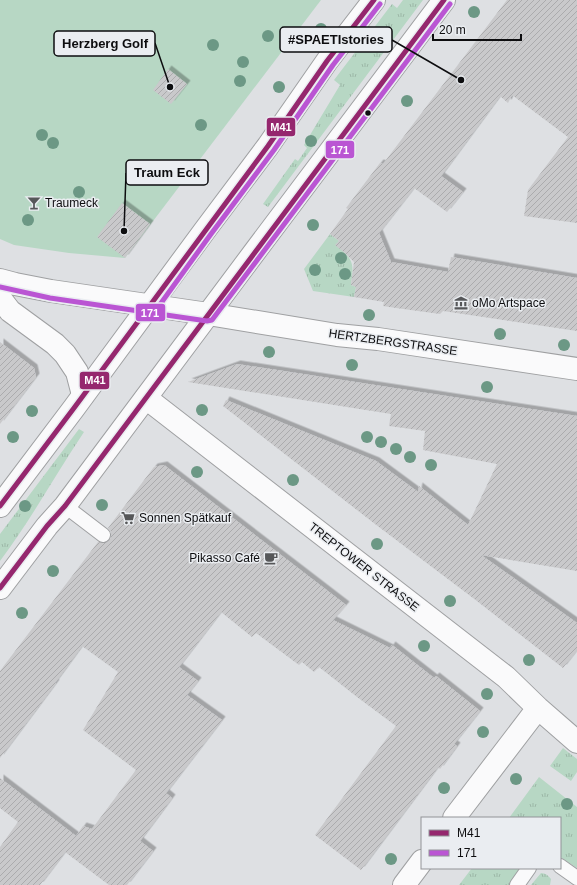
<svg xmlns="http://www.w3.org/2000/svg" width="577" height="885" viewBox="0 0 577 885" font-family="Arial,sans-serif">
<style>
.grass{fill:url(#grass-tufts)}
.park{fill:#b7d7c4}
.building{fill:url(#building-hatch);filter:url(#shadow)}
.lines{fill:none;stroke-linecap:round;stroke-linejoin:round}
.service-casing{stroke:#9fa0a2;stroke-width:16}
.minor-casing{stroke:#9fa0a2;stroke-width:24}
.tertiary-casing{stroke:#9fa0a2;stroke-width:24}
.secondary-casing{stroke:#9fa0a2;stroke-width:24}
.service{stroke:#fafafb;stroke-width:14}
.minor{stroke:#fafafb;stroke-width:22}
.tertiary{stroke:#fafafb;stroke-width:22}
.secondary{stroke:#fafafb;stroke-width:22}
.bus-1-casing{stroke:#eaedf1;stroke-width:8}
.bus-2-casing{stroke:#eaedf1;stroke-width:8}
.bus-1{stroke:#95276e;stroke-width:5}
.bus-2{stroke:#ba55d3;stroke-width:5}
.tree{fill:#6c9885}
.bus-dot{fill:#0d0d0f;stroke:#eaedf1;stroke-width:1.5}
.labels{text-anchor:middle;dominant-baseline:central;stroke-width:3;stroke-linejoin:round;paint-order:stroke}
.poi-label{font-size:12px;fill:#0d0d0f;stroke:#eaedf1;text-anchor:start}
.street-label{font-size:12px;fill:#0d0d0f;stroke:#eaedf1}
.leader{fill:none;stroke:#0d0d0f;stroke-width:1.5}
.callout-dot{fill:#0d0d0f;stroke:#eaedf1;stroke-width:1.5}
.callout{fill:#eaedf1;stroke:#0d0d0f;stroke-width:1.5}
.callout-label{font-size:13px;text-anchor:middle;font-weight:bold;fill:#0d0d0f}
.line-badge{stroke:#eaedf1;stroke-width:1.5}
.badge-label{font-size:11px;text-anchor:middle;font-weight:bold;fill:#fff}
</style>
<defs>
<pattern id="grass-tufts" width="24" height="20" patternUnits="userSpaceOnUse"><rect width="24" height="20" fill="#b7d7c4"/><path d="M3 7l-1-3M5 7V3M7 7l1-3M15 17l-1-3M17 17v-4M19 17l1-3" fill="none" stroke="#9cb7a7"/></pattern>
<pattern id="building-hatch" width="6" height="6" patternUnits="userSpaceOnUse"><rect width="6" height="6" fill="#c9c9cb"/><path d="M-1 1l2-2M0 6l6-6M5 7l2-2" fill="none" stroke="#ababad"/></pattern>
<filter id="shadow"><feDropShadow dx="3.5" dy="-3.5" stdDeviation="0" flood-color="#0004"/></filter>
</defs>
<rect width="100%" height="100%" fill="#dee0e3"/>
<path class="grass" d="M 403,0 L 423,0 L 268,207 L 263,204 L 295,159 L 298,161 L 307,148 L 304,145 L 340,85 L 334,80 L 392,4 L 397,8 Z
M 330,234 L 339,241 L 336,245 C 354,260 354,263 351,285 L 356,287 L 354,297 L 313,291 L 304,269 Z
M 79,429 L 84,432 C 55,475 31,520 0,561 L 0,534 Z
M 563,748 L 577,759 L 577,772 L 571,781 L 550,766 Z
M 539,777 L 577,807 L 577,868 L 560,857 L 560,818 L 509,818 Z
M 472,868 L 522,868 L 509,885 L 459,885 Z
M 541,873 C 545,873 548,875 551,879 L 550,885 L 531,885 Z"/>
<path class="park" d="M 0,0 L 321,0 L 125,258 L 69,253 L 14,245 L 0,239 Z"/>
<path class="building" d="M 507,0 L 577,0 L 577,223 L 524,216 L 528,190 L 568,137 L 512,95 L 508,103 L 500,96 L 441,176 L 463,192 L 447,212 L 414,188 L 379,233 L 391,262 L 448,272 L 451,257 L 577,278 L 577,331 L 443,311 L 440,314 L 396,308 L 383,306 L 384,302 L 354,297 L 356,287 L 351,285 L 354,262 L 345,253 L 335,245 L 339,241 L 330,234 L 348,209 L 346,208 L 380,163 L 383,164 Z
M 168,69 L 187,84 L 171,104 L 153,90 Z
M 122,203 L 150,224 L 125,258 L 97,237 Z
M 0,342 L 34,368 L 36,377 L 0,424 Z
M 237,364 L 577,416 L 577,571 L 481,555 L 577,623 L 577,650 L 563,668 L 473,598 L 375,524 L 223,406 L 226,400 L 376,461 L 418,492 L 419,486 L 468,525 L 497,464 L 423,450 L 425,431 L 389,426 L 391,414 L 188,382 Z
M 164,465 L 346,605 L 333,620 L 390,648 L 392,645 L 434,678 L 436,676 L 480,711 L 454,744 L 457,746 L 440,769 L 438,767 L 361,870 L 315,835 L 396,726 L 357,697 L 319,667 L 314,672 L 302,662 L 299,665 L 256,633 L 252,637 L 221,612 L 179,667 L 198,681 L 187,695 L 222,720 L 166,793 L 172,798 L 140,841 L 153,851 L 127,885 L 109,885 L 65,852 L 40,885 L 0,885 L 0,847 L 18,822 L 0,808 L 0,778 L 76,836 L 83,826 L 92,829 L 136,770 L 83,730 L 118,672 L 82,646 L 55,683 L 56,683 L 0,758 L 0,671 L 98,542 L 102,543 L 106,543 L 110,540 L 111,536 L 111,532 L 108,528 L 154,467 Z"/>
<g class="lines">
<g class="service-casing">
<path id="service" d="M 65,506 L 103,535
M 560,866 L 577,878
M 517,885 L 529,868"/>
</g>
<g class="minor-casing">
<path id="minor" d="M 0,298 L 10,311 L 55,344 L 65,354 L 77,372 L 83,395
M 208,314 L 337,335 L 378,339 L 577,369
M 146,398 L 506,677 L 538,708 L 577,742
M 454,818 L 538,708
M 404,885 L 422,861"/>
</g>
<g class="tertiary-casing">
<path id="tertiary" d="M 0,280 L 15,284 L 51,291 L 208,314"/>
</g>
<g class="secondary-casing">
<path id="secondary" d="M 0,506 L 74,408 L 205,230 L 268,146 L 327,61 L 374,0
M 0,588 L 47,526 L 65,506 L 256,250 L 444,0"/>
</g>
<use href="#service" class="service"/>
<use href="#minor" class="minor"/>
<use href="#tertiary" class="tertiary"/>
<use href="#secondary" class="secondary"/>
<g class="bus-1-casing">
<path id="bus-1" d="M 0,506 L 74,408 L 268,146 L 327,61 L 374,0
M 0,588 L 47,526 L 65,506 L 444,0"/>
</g>
<g class="bus-2-casing">
<path id="bus-2" d="M 0,287 L 50,298 L 207,321 L 212,320 L 450,4
M 156,310 L 211,234 L 274,150 L 333,65 L 380,4"/>
</g>
<use href="#bus-1" class="bus-1"/>
<use href="#bus-2" class="bus-2"/>
</g>
<g class="tree">
<circle cx="474" cy="12" r="6"/>
<circle cx="321" cy="29" r="6"/>
<circle cx="268" cy="36" r="6"/>
<circle cx="213" cy="45" r="6"/>
<circle cx="243" cy="62" r="6"/>
<circle cx="240" cy="81" r="6"/>
<circle cx="279" cy="87" r="6"/>
<circle cx="407" cy="101" r="6"/>
<circle cx="201" cy="125" r="6"/>
<circle cx="42" cy="135" r="6"/>
<circle cx="311" cy="141" r="6"/>
<circle cx="53" cy="143" r="6"/>
<circle cx="79" cy="192" r="6"/>
<circle cx="28" cy="220" r="6"/>
<circle cx="313" cy="225" r="6"/>
<circle cx="341" cy="258" r="6"/>
<circle cx="315" cy="270" r="6"/>
<circle cx="345" cy="274" r="6"/>
<circle cx="369" cy="315" r="6"/>
<circle cx="500" cy="334" r="6"/>
<circle cx="564" cy="345" r="6"/>
<circle cx="269" cy="352" r="6"/>
<circle cx="352" cy="365" r="6"/>
<circle cx="487" cy="387" r="6"/>
<circle cx="202" cy="410" r="6"/>
<circle cx="32" cy="411" r="6"/>
<circle cx="13" cy="437" r="6"/>
<circle cx="367" cy="437" r="6"/>
<circle cx="381" cy="442" r="6"/>
<circle cx="396" cy="449" r="6"/>
<circle cx="410" cy="457" r="6"/>
<circle cx="431" cy="465" r="6"/>
<circle cx="197" cy="472" r="6"/>
<circle cx="293" cy="480" r="6"/>
<circle cx="102" cy="505" r="6"/>
<circle cx="25" cy="506" r="6"/>
<circle cx="377" cy="544" r="6"/>
<circle cx="53" cy="571" r="6"/>
<circle cx="450" cy="601" r="6"/>
<circle cx="22" cy="613" r="6"/>
<circle cx="424" cy="646" r="6"/>
<circle cx="529" cy="660" r="6"/>
<circle cx="487" cy="694" r="6"/>
<circle cx="483" cy="732" r="6"/>
<circle cx="516" cy="779" r="6"/>
<circle cx="444" cy="788" r="6"/>
<circle cx="567" cy="804" r="6"/>
<circle cx="391" cy="859" r="6"/>
</g>
<defs>
<g id="bar-bare" transform="scale(1.08)"><path d="M-6-5H6L.8 .8V4.5H3.5V6h-7V4.5H-.8V.8Z" fill="#565759" stroke="#eaedf1" stroke-width="2.5" paint-order="stroke"/></g>
<g id="museum-bare" transform="scale(1.08)"><path d="M0-6L6-3V-2H-6V-3ZM-5-1h2V3h-2ZM-1-1h2V3h-2ZM3-1h2V3H3ZM-6 4H6V6H-6Z" fill="#565759" stroke="#eaedf1" stroke-width="2.5" paint-order="stroke"/></g>
<g id="supermarket-bare" transform="scale(1.08)"><path d="M-6-5.5h2.5l.6 2H6L4.5 2H-2.5L-4.4-4H-6ZM-1.5 3.2a1.3 1.3 0 1 0 .1 0ZM3 3.2a1.3 1.3 0 1 0 .1 0Z" fill="#565759" stroke="#eaedf1" stroke-width="2.5" paint-order="stroke"/></g>
<g id="cafe-bare" transform="scale(1.08)"><path d="M-5.5-4.5H6V0H3Q3 3.5 0 3.5H-2.5Q-5.5 3.5-5.5 0ZM3-3.2v2h1.7v-2ZM-6 4.5H4V6H-6Z" fill="#565759" stroke="#eaedf1" stroke-width="2.5" paint-order="stroke"/></g>
</defs>
<g fill-rule="evenodd">
<use href="#bar-bare" x="34" y="203"/>
<use href="#museum-bare" x="461" y="303"/>
<use href="#supermarket-bare" x="128" y="518"/>
<use href="#cafe-bare" x="271" y="558"/>
</g>
<circle class="bus-dot" cx="368" cy="113" r="3.5"/>
<g class="labels">
<g class="poi-label">
<text x="45" y="203">Traumeck</text>
<text x="472" y="303">oMo Artspace</text>
<text x="139" y="518">Sonnen Spätkauf</text>
<text x="260" y="558" text-anchor="end">Pikasso Café</text>
</g>
<g class="street-label">
<text transform="translate(393 342) rotate(8)">HERTZBERGSTRASSE</text>
<text transform="translate(364 567) rotate(38)">TREPTOWER STRASSE</text>
</g>
</g>
<path class="leader" d="M461 80L392 40M170 87L155 43M124 231L126 173"/>
<g class="callout-dot">
<circle cx="461" cy="80" r="4"/>
<circle cx="170" cy="87" r="4"/>
<circle cx="124" cy="231" r="4"/>
</g>
<g class="callout">
<rect x="280" y="27" width="112" height="25" rx="4"/>
<rect x="54" y="31" width="101" height="25" rx="4"/>
<rect x="126" y="160" width="82" height="25" rx="4"/>
</g>
<g class="callout-label">
<text x="336" y="44">#SPAETIstories</text>
<text x="105" y="48">Herzberg Golf</text>
<text x="167" y="177">Traum Eck</text>
</g>
<g class="line-badge">
<rect x="266" y="117" width="30" height="20" rx="4" fill="#95276e"/>
<rect x="325" y="140" width="30" height="19" rx="4" fill="#ba55d3"/>
<rect x="135" y="303" width="31" height="19" rx="4" fill="#ba55d3"/>
<rect x="79" y="371" width="31" height="19" rx="4" fill="#95276e"/>
</g>
<g class="badge-label">
<text x="281" y="131">M41</text>
<text x="340" y="154">171</text>
<text x="150" y="317">171</text>
<text x="95" y="384">M41</text>
</g>
<rect x="421" y="817" width="140" height="52" fill="#eaedf1" stroke="#929397"/>
<rect x="429" y="830" width="20" height="6" fill="#95276e" stroke="#929397"/>
<text x="457" y="837" font-size="12" fill="#0d0d0f">M41</text>
<rect x="429" y="850" width="20" height="6" fill="#ba55d3" stroke="#929397"/>
<text x="457" y="857" font-size="12" fill="#0d0d0f">171</text>
<path d="M433 34v6h88v-6" fill="none" stroke="#0d0d0f" stroke-width="2"/>
<text x="439" y="34" font-size="12" fill="#0d0d0f" stroke="#eaedf1" stroke-width="3" paint-order="stroke">20 m</text>
</svg>
